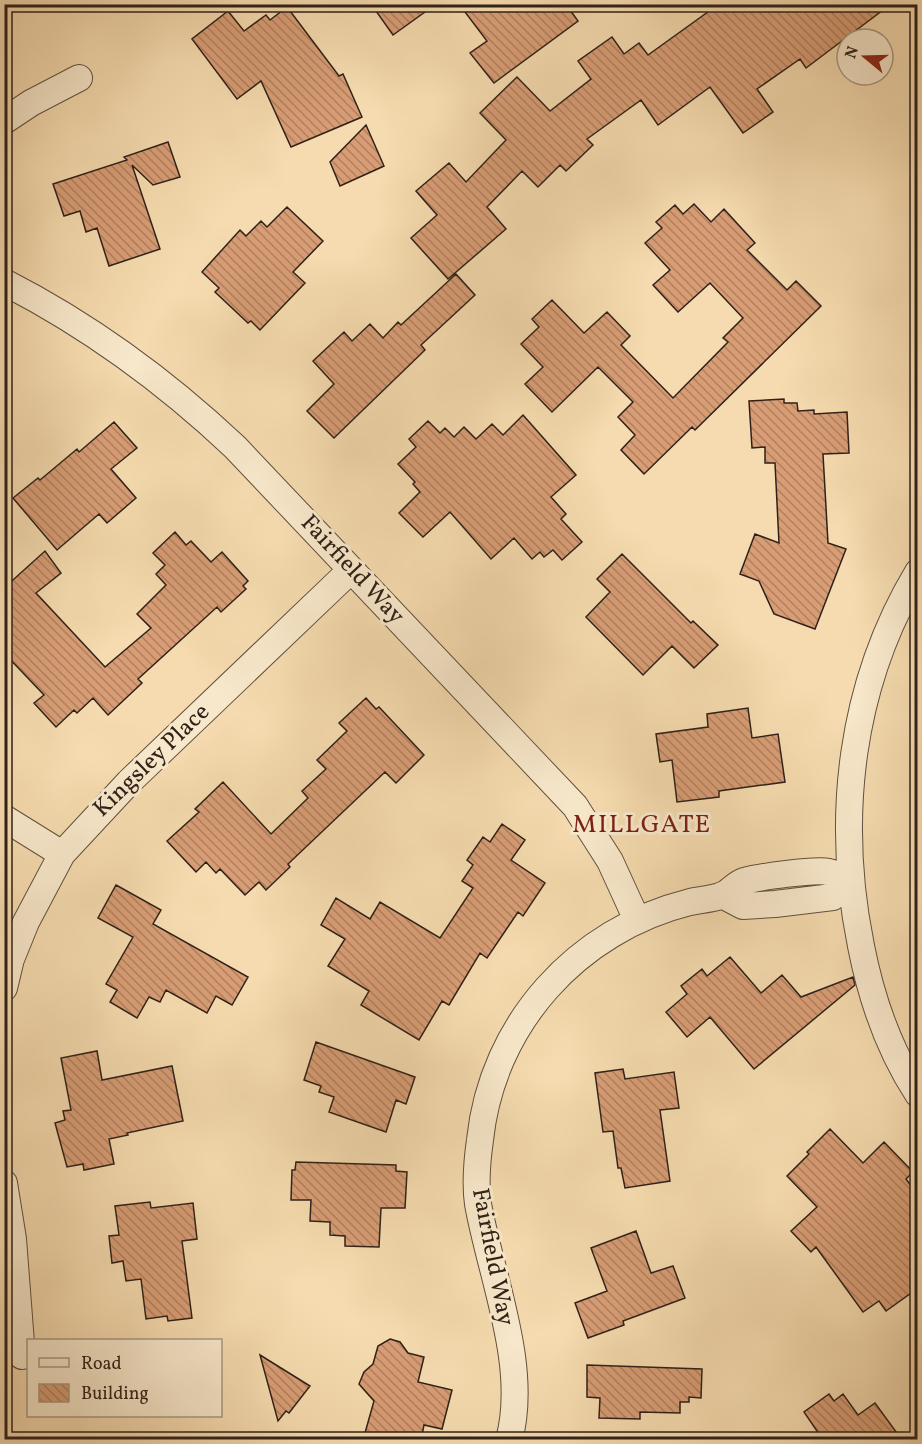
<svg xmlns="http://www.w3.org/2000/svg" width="922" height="1444" viewBox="0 0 922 1444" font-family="Vollkorn,serif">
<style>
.building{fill:url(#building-back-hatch);stroke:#2f2119;stroke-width:1.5}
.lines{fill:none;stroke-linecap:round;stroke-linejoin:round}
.street-casing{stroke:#60503e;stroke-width:28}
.street{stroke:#f8e8cb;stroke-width:26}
.labels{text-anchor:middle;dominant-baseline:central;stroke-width:6;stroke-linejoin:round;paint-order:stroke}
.street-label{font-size:24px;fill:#2f2119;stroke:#f8e8cb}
.neighbourhood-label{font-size:26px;letter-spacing:1.5px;fill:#7a1f14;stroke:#f8e8cb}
</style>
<defs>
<pattern id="building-back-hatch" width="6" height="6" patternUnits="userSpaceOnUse" patternTransform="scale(1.5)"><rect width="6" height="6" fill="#d89d75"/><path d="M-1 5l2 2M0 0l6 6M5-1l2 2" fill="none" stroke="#b0805f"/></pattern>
</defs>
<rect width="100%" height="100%" fill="#f5dbaf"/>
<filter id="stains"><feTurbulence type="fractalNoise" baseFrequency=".00333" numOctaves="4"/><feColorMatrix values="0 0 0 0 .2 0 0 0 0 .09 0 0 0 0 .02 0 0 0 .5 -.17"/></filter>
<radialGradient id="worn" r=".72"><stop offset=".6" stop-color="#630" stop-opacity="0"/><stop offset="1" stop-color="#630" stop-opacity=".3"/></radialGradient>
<path class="building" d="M 371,4 L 436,4 L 393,35 Z
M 459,4 L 566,4 L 578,21 L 494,83 L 470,53 L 487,41 Z
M 719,4 L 891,4 L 806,68 L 800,59 L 757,89 L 773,112 L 743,133 L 710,87 L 658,125 L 641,100 L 587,139 L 593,145 L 566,171 L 560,165 L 538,187 L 522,171 L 487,207 L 506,229 L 448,279 L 411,238 L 437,215 L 416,191 L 449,163 L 466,182 L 506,140 L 480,113 L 517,77 L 550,111 L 591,79 L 578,61 L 612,37 L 624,54 L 639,43 L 648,55 Z
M 287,7 L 339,76 L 343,74 L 362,117 L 291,147 L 261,81 L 237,99 L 192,39 L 228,11 L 244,31 L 266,15 L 270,20 Z
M 366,125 L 384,166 L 340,186 L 330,162 Z
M 168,142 L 180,177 L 153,185 L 132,165 L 160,249 L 109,266 L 97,228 L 86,232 L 80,211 L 64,216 L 53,184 L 127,160 L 124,157 Z
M 694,204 L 711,222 L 724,209 L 755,243 L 747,250 L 787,290 L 796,281 L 821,306 L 695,430 L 692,427 L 644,474 L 621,450 L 635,435 L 618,417 L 633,402 L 598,367 L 552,412 L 525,384 L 543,367 L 521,344 L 539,327 L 532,319 L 552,300 L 584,333 L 607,312 L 630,336 L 621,345 L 673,398 L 728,342 L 723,338 L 743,318 L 710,283 L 678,312 L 653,285 L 670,270 L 645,243 L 662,228 L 656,222 L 675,205 L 683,214 Z
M 287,207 L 323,241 L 293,272 L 305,283 L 260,330 L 251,321 L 248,323 L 215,292 L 219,288 L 202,272 L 240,230 L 246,236 L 261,221 L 267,227 Z
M 456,274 L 475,295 L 421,345 L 425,350 L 334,438 L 307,411 L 334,384 L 313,361 L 344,332 L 352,341 L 370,324 L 383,338 L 398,322 L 401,325 Z
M 784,399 L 784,403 L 797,403 L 798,411 L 814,410 L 814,414 L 847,412 L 849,453 L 823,454 L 828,543 L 846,549 L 815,629 L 774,614 L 759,581 L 740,574 L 755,534 L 779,543 L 775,463 L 765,463 L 765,447 L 752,448 L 749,401 Z
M 523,415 L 576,475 L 551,497 L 566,514 L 561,519 L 582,542 L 562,560 L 553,550 L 544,557 L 540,552 L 532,559 L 514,538 L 491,559 L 450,512 L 423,537 L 399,513 L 420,492 L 413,484 L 415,482 L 398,464 L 416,447 L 409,439 L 428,421 L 440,433 L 445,428 L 454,437 L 464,427 L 476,439 L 492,424 L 503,435 Z
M 114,422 L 137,448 L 111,469 L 136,498 L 107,523 L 99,514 L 57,550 L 13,498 L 38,478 L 40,480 L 77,449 L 79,452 Z
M 175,532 L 186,545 L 191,541 L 211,562 L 222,552 L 248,581 L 243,586 L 246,589 L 221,612 L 217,607 L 138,679 L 142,683 L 108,715 L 93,698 L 77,713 L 74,710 L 56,727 L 34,703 L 44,695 L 4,653 L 4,588 L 45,551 L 61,573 L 36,593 L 105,667 L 151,628 L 137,614 L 166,585 L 156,574 L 165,565 L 153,553 Z
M 622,554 L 691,623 L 693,621 L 718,645 L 694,668 L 672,646 L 643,675 L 586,617 L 610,592 L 597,579 Z
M 366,698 L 376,709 L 379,707 L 424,755 L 396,783 L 385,772 L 288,864 L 290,867 L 266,890 L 259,882 L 245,895 L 220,869 L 216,873 L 206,862 L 196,872 L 167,841 L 199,812 L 195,809 L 223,782 L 271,834 L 308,798 L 302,791 L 326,769 L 317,760 L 347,731 L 339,723 Z
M 748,708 L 752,738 L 778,734 L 785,782 L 719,791 L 719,797 L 677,802 L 672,760 L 660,762 L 656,734 L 708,727 L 707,714 Z
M 502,824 L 525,840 L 511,860 L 545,883 L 523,916 L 518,912 L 487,958 L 480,953 L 449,1005 L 442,1001 L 419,1040 L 361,1005 L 369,991 L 328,966 L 345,939 L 321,925 L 336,898 L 370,919 L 380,902 L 440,938 L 473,888 L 462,881 L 473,865 L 467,860 L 483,837 L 490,842 Z
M 116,885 L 161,910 L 153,924 L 248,977 L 232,1005 L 216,996 L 207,1013 L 166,990 L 160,1002 L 149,997 L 137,1018 L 110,1002 L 117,990 L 106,984 L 133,937 L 98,918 Z
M 730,957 L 761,993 L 782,975 L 801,997 L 853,977 L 855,985 L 754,1069 L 710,1017 L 687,1037 L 666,1012 L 687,994 L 681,986 L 702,969 L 707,976 Z
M 316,1042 L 415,1077 L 406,1104 L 396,1100 L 386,1132 L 329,1112 L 334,1097 L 319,1092 L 321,1086 L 304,1080 Z
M 97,1051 L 102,1080 L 172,1066 L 183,1121 L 127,1133 L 128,1135 L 109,1139 L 114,1164 L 84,1170 L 83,1164 L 67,1167 L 55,1123 L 65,1120 L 63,1111 L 71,1110 L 61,1058 Z
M 623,1069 L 625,1079 L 674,1072 L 679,1108 L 660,1110 L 670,1181 L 625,1188 L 621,1168 L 618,1168 L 613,1131 L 603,1132 L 595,1073 Z
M 830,1129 L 863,1163 L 884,1142 L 913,1172 L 906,1179 L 918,1195 L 918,1288 L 886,1311 L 879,1301 L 863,1312 L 816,1247 L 811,1252 L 791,1231 L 817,1207 L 787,1176 L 809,1154 L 807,1152 Z
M 296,1162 L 396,1165 L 396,1171 L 407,1172 L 405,1208 L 381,1208 L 379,1247 L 345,1246 L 345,1236 L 330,1235 L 330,1222 L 310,1221 L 311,1200 L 291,1200 L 292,1170 L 295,1170 Z
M 150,1202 L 151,1208 L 193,1203 L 197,1239 L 182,1241 L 192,1318 L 168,1321 L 167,1316 L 146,1319 L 141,1279 L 126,1281 L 123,1261 L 112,1263 L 109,1236 L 119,1235 L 115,1206 Z
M 636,1231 L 651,1273 L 673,1266 L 685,1298 L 623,1321 L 624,1325 L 588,1338 L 575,1303 L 607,1291 L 591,1248 Z
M 390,1339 L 400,1342 L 408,1353 L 424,1357 L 418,1382 L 452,1390 L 442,1429 L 424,1425 L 421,1440 L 363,1440 L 374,1401 L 359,1384 L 364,1372 L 373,1364 L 378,1346 Z
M 260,1355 L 310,1386 L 289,1413 L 286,1411 L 278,1421 Z
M 587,1365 L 702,1369 L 701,1398 L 689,1397 L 689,1402 L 680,1402 L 680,1413 L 640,1412 L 640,1419 L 599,1418 L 600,1398 L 587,1397 Z
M 829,1394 L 834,1401 L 843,1394 L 858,1415 L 875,1403 L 902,1440 L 819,1440 L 817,1431 L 804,1412 Z"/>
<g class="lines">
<g class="street-casing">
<path id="street" d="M 4,121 L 31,103 L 79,78
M 4,282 C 90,326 165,381 235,447 L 575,806 L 610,861 L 637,920
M 918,572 C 850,685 835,818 861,946 C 871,997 889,1050 918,1094
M 4,818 L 62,854
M 4,988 L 11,959 L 26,922 L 62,854 L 129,782 L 351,570
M 4,1183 L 13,1239 L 22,1356
M 509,1440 C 529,1366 491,1277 478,1204 C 475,1183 477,1161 480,1140 C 492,1024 577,930 690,902 C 700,900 711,899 721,896 C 729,893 735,884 744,881 C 759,877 814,869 829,872 C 836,873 844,879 849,882 L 833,897 L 775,904 L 743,906 L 722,895"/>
</g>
<use href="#street" class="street"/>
</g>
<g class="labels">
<g class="street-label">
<text transform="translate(352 570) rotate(47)">Fairfield Way</text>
<text transform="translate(152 761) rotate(-44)">Kingsley Place</text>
<text transform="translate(492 1257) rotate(79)">Fairfield Way</text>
</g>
<g class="neighbourhood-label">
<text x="642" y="825">MILLGATE</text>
</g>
</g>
<rect width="922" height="1444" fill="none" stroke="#f5dbaf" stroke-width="24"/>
<rect x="6" y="6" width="910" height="1432" fill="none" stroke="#2f2119" stroke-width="3"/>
<rect x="12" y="12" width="898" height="1420" fill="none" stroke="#2f2119" stroke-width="1.5"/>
<rect x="27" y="1339" width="195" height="78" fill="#f8e8cb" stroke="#a89884" stroke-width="1.5"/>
<rect x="39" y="1358" width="30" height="9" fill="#f8e8cb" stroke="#a89884" stroke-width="1.5"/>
<text x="81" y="1369" font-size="18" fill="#2f2119">Road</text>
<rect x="39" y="1384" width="30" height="18" fill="url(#building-back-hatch)" stroke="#a89884" stroke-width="1.5"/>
<text x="81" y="1399" font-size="18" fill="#2f2119">Building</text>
<g transform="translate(865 57) rotate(289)"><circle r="28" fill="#f8e8cb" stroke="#a89884" stroke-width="1.5"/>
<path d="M0-4.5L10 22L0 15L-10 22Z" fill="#8f2418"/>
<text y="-9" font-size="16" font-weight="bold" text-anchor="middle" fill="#2f2119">N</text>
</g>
<rect width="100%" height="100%" filter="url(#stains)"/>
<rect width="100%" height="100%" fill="url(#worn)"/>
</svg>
